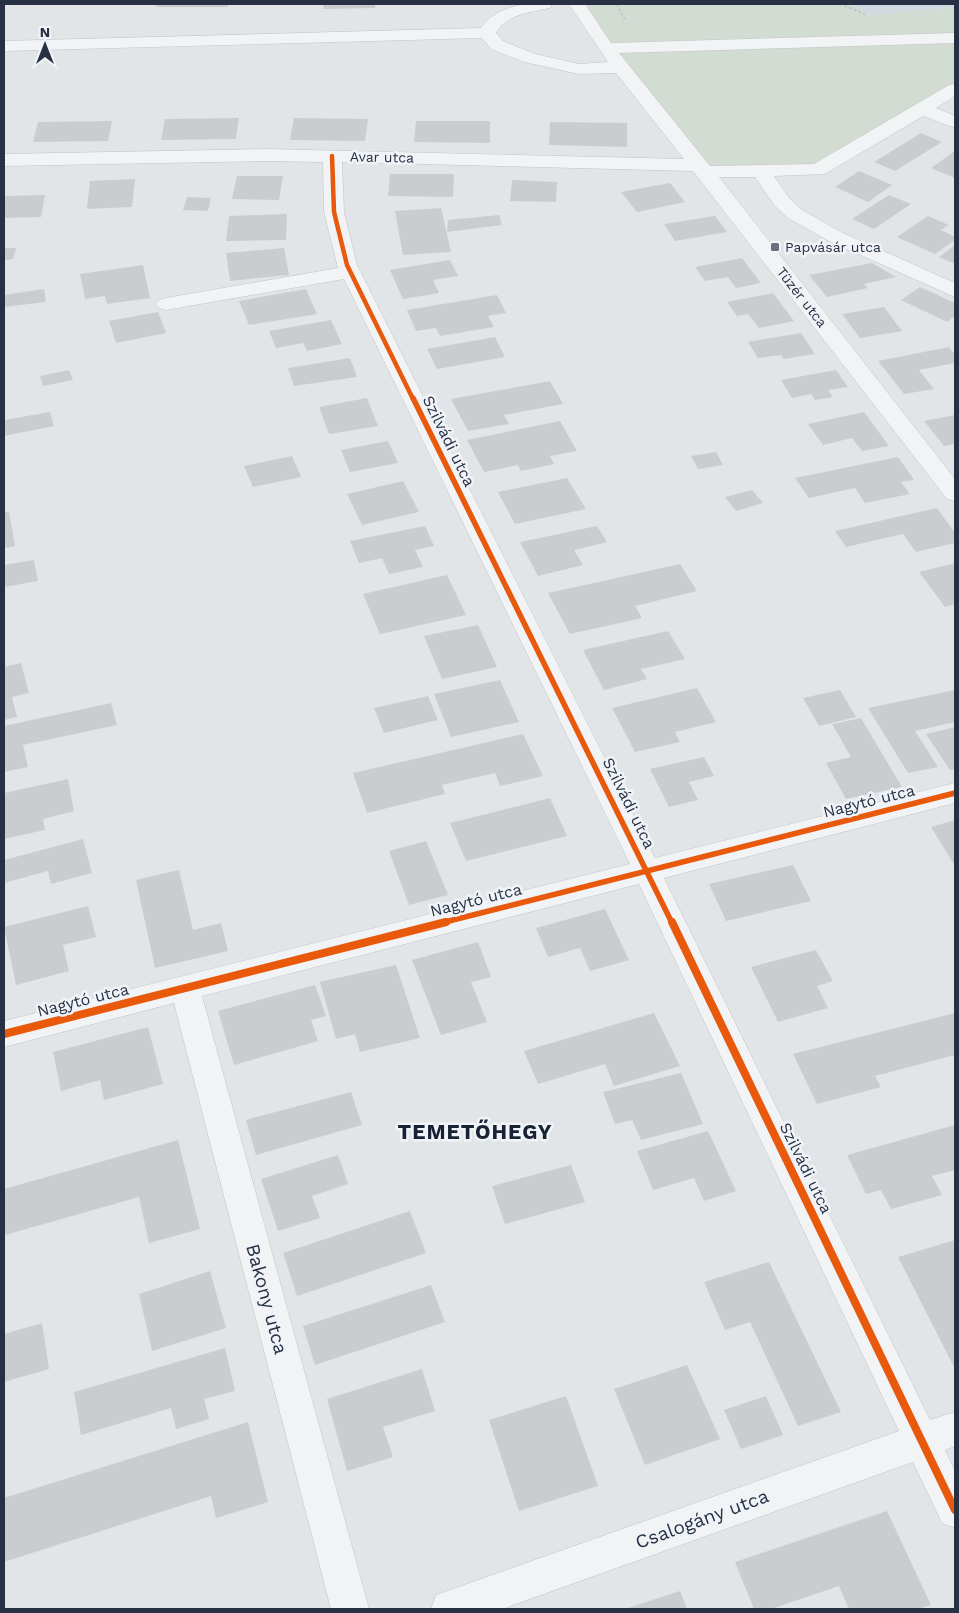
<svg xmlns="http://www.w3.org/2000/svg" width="959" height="1613" viewBox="0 0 959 1613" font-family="'Work Sans',sans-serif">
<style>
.built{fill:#d2d8df}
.green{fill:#d2dcd2}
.building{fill:#cacdd0}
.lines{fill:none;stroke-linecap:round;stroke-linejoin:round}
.minor-casing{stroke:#c0c3c6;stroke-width:1}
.path{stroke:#c1c3c8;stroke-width:2;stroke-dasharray:2.5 2.5;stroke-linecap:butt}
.minor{fill:#f2f3f4;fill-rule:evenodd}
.cycleway-far2-casing{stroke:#f0f3f7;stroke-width:6}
.cycleway-far1-casing{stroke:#f0f3f7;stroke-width:9}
.cycleway-casing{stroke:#f0f3f7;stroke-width:11}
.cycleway-far2{stroke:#e8590c;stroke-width:4.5}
.cycleway-far1{stroke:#e8590c;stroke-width:5.5}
.cycleway{stroke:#e8590c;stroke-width:8}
.poi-dot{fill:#68707d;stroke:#f0f3f7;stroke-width:2}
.labels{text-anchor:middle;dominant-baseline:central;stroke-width:5;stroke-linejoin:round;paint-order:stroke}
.far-street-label{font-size:14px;fill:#273143;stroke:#f0f3f7}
.far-poi-label{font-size:14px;fill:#273143;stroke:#f0f3f7;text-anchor:start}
.street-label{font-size:16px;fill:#273143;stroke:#f0f3f7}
.near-street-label{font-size:19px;fill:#273143;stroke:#f0f3f7}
.district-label{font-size:21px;font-weight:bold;letter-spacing:1px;fill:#192234;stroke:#f0f3f7}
</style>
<rect width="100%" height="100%" fill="#e2e5e8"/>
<path class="built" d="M 847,4 L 955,4 L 955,7 L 872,15 Z"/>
<path class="green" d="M 572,4 L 847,4 L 872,15 L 955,7 L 955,85 L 815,166 L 695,172 Z"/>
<path class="building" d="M 157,4 L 228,4 L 228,7 L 156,7 Z
M 324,4 L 375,4 L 375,8 L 323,9 Z
M 239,118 L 236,139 L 161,140 L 165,119 Z
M 294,118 L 368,119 L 365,141 L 290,140 Z
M 112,121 L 108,141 L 33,142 L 38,122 Z
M 416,121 L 490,121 L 490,143 L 414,142 Z
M 550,122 L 627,123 L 627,147 L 549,145 Z
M 921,133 L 942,142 L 895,171 L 874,162 Z
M 955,151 L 955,178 L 931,168 Z
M 859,171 L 892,185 L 868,202 L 835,187 Z
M 390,174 L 454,174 L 453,197 L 388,196 Z
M 237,176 L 283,176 L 279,200 L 232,199 Z
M 135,179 L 132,207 L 87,209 L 90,181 Z
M 512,180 L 557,182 L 556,202 L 510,201 Z
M 670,183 L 685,202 L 637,212 L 621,192 Z
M 45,195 L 41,217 L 4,218 L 4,196 Z
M 889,195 L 911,204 L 874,229 L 852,219 Z
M 187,197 L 211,198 L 208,211 L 183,210 Z
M 441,208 L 451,252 L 403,255 L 395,211 Z
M 287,214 L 286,240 L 226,241 L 229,216 Z
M 499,215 L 502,225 L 447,232 L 448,220 Z
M 715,216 L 727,232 L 675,241 L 664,224 Z
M 928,216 L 949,225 L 941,230 L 955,237 L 955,240 L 935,254 L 897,237 Z
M 955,245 L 955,264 L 939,257 Z
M 4,248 L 16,248 L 13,259 L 4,260 Z
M 284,248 L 289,275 L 230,281 L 226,253 Z
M 742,258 L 761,283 L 736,288 L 728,277 L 705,281 L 695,267 Z
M 450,260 L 458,276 L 433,280 L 439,293 L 403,299 L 390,270 Z
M 872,263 L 896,277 L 864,284 L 868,288 L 827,297 L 809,275 Z
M 143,265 L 150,298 L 107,304 L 105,296 L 85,299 L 80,274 Z
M 920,287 L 955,303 L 955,316 L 947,322 L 901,300 Z
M 44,289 L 46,302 L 4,307 L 4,295 Z
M 306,289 L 317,314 L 249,325 L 239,301 Z
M 773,293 L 794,321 L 759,328 L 748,314 L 737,316 L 727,302 Z
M 497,295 L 506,313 L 488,316 L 494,327 L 440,336 L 436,328 L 416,331 L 407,310 Z
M 884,307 L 902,331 L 860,338 L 842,314 Z
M 158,312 L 166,333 L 116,343 L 109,321 Z
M 331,320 L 342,344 L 307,351 L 303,343 L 276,348 L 269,331 Z
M 801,333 L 815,354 L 784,359 L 781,355 L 758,358 L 748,342 Z
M 495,337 L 505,357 L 437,369 L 427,349 Z
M 949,347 L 955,355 L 955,363 L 919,370 L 934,389 L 904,394 L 878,361 Z
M 350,358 L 357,377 L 294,386 L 288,368 Z
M 69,370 L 73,380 L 43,386 L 40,376 Z
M 836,370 L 848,387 L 828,390 L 833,397 L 815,400 L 811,394 L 792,398 L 781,380 Z
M 550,381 L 563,404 L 504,415 L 509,424 L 468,431 L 451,399 Z
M 367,398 L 378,426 L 329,434 L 319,407 Z
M 50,412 L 54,426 L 4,436 L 4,420 Z
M 864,412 L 889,446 L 862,451 L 852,438 L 823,445 L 808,424 Z
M 955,415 L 955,444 L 944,446 L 924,421 Z
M 560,421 L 577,451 L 550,456 L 554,464 L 521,471 L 518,465 L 484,472 L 467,440 Z
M 388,441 L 398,463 L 350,472 L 341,450 Z
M 716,452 L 723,465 L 698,469 L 691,456 Z
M 292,456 L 301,477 L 253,487 L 244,466 Z
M 898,457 L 914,480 L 901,482 L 910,494 L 865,503 L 855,488 L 809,498 L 795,478 Z
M 567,478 L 586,509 L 515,524 L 498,492 Z
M 403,481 L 419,512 L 362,525 L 347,494 Z
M 752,490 L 763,503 L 736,511 L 725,497 Z
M 937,508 L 955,533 L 955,543 L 916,552 L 903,534 L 846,547 L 835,531 Z
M 4,512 L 9,512 L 15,546 L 4,548 Z
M 425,526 L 434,546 L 415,550 L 423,567 L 389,574 L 382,558 L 359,563 L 350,541 Z
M 597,526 L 607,542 L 574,550 L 583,565 L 538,576 L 520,542 Z
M 34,560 L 38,581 L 4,587 L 4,565 Z
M 955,563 L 955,604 L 945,607 L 919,572 Z
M 680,564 L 697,591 L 635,606 L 642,618 L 570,634 L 548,593 Z
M 447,575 L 466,615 L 380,634 L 363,594 Z
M 478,625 L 497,667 L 442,679 L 424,636 Z
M 668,631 L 685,659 L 641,669 L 647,679 L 604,690 L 583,650 Z
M 21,663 L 29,693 L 12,697 L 17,717 L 4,720 L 4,667 Z
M 500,680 L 519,722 L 451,737 L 434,694 Z
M 697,688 L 716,722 L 675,732 L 680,742 L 635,752 L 612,708 Z
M 840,690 L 856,717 L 819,726 L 803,698 Z
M 955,690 L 955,722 L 915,731 L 938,767 L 908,773 L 868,708 Z
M 428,696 L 438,720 L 384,733 L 374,708 Z
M 111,703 L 117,725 L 23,745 L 28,767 L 4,772 L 4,726 Z
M 861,718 L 902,787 L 846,799 L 826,763 L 851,757 L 832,724 Z
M 955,727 L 955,769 L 950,770 L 926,734 Z
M 523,734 L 543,776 L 500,786 L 495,773 L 442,785 L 445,794 L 367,813 L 353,773 Z
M 704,757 L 714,776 L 689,782 L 698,800 L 669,807 L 650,769 Z
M 68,779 L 74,811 L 43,819 L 45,830 L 4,839 L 4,793 Z
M 550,798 L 567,836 L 466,861 L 450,823 Z
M 955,820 L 955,862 L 953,863 L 931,827 Z
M 83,839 L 92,873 L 51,884 L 48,871 L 4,883 L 4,860 Z
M 426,841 L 448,895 L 409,905 L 389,851 Z
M 793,865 L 811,901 L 726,921 L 709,884 Z
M 179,870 L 193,930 L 221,923 L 228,951 L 155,968 L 136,880 Z
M 88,906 L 96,937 L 63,945 L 69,971 L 16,985 L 4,927 Z
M 605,909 L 629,960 L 590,971 L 580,948 L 548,957 L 536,928 Z
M 478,942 L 491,977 L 471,982 L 487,1022 L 441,1035 L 412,960 Z
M 816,950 L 833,981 L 817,986 L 828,1008 L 778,1022 L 751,967 Z
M 396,965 L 420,1038 L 360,1052 L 355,1034 L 336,1039 L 320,982 Z
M 315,985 L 326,1016 L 311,1020 L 318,1041 L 234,1065 L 218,1011 Z
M 654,1013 L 680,1066 L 614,1086 L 605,1064 L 538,1084 L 524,1051 Z
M 955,1013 L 955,1055 L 875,1076 L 881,1087 L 817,1104 L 793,1054 Z
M 148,1027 L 163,1084 L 104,1100 L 100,1080 L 61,1091 L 53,1052 Z
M 681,1073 L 703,1124 L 641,1140 L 632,1120 L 615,1124 L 603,1092 Z
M 351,1092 L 362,1125 L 256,1155 L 246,1120 Z
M 955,1125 L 955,1170 L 932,1176 L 942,1195 L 891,1209 L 881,1190 L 866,1194 L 847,1155 Z
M 708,1131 L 736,1191 L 704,1201 L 694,1178 L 653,1190 L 637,1151 Z
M 178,1140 L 200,1229 L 149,1243 L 139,1197 L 5,1235 L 4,1189 Z
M 338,1155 L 348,1184 L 312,1196 L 320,1218 L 278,1231 L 261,1179 Z
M 571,1165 L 585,1202 L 505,1224 L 492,1186 Z
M 410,1211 L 426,1253 L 297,1296 L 283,1253 Z
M 955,1240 L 955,1369 L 898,1257 Z
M 769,1262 L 841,1412 L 798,1426 L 750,1322 L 725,1330 L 704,1282 Z
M 210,1271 L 226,1328 L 152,1351 L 139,1294 Z
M 431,1285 L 445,1322 L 315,1365 L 303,1326 Z
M 42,1323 L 49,1369 L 4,1382 L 4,1334 Z
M 225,1348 L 235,1391 L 204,1399 L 209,1419 L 176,1429 L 171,1408 L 81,1435 L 74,1392 Z
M 687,1365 L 720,1439 L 645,1465 L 614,1389 Z
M 422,1369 L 435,1411 L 383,1427 L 393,1457 L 347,1471 L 327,1399 Z
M 566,1396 L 598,1486 L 519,1511 L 489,1420 Z
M 766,1396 L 783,1435 L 741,1449 L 724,1410 Z
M 248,1422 L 268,1502 L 216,1518 L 211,1496 L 4,1562 L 4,1498 Z
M 887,1511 L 931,1605 L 918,1609 L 849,1609 L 839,1586 L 771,1609 L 754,1609 L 735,1562 Z
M 680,1591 L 687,1609 L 625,1609 Z"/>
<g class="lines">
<g class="minor-casing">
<path id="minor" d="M 524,4 L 552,4 L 550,8 C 532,12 506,14 496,33 L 503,41 L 535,54 L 579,64 L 608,62 L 569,4 L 585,4 L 611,43 L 955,33 L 955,43 L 619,53 L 710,166 L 814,164 L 949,85 L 955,84 L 955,96 L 936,108 L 955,116 L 955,128 L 923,116 L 825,174 L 774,176 L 789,198 L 802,210 L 843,233 L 955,283 L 955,297 L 829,241 L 788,218 L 775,206 L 755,177 L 719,177 L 955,479 L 955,501 L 947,499 L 693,171 L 342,162 L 344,212 L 357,265 L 655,858 L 955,783 L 955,803 L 664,878 L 930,1420 L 955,1412 L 955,1446 L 945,1450 L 955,1471 L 955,1528 L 942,1523 L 913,1462 L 502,1609 L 431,1609 L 436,1595 L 450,1590 L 899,1431 L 639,884 L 202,996 L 369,1609 L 331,1609 L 174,1003 L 4,1047 L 4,1021 L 630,864 L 344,279 L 166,310 L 159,308 L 156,304 L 159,300 L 166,298 L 338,268 L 324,212 L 323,162 L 266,161 L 4,166 L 4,154 L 266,149 L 684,159 L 616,73 L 579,74 L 524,62 L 491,49 L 482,38 L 4,51 L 4,41 L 481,28 C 491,13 507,8 524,4 Z"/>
</g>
<path class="path" d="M 617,4 L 626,22
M 840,4 L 865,14"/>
<use href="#minor" class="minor"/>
<g class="cycleway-far2-casing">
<path id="cycleway-far2" d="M 332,156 L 334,212 L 347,265 L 413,399"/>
</g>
<g class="cycleway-far1-casing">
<path id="cycleway-far1" d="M 413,398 L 672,923
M 441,923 L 955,793"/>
</g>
<g class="cycleway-casing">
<path id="cycleway" d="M 672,922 L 955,1510
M 4,1034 L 446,922"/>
</g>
<use href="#cycleway-far2" class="cycleway-far2"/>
<use href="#cycleway-far1" class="cycleway-far1"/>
<use href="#cycleway" class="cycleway"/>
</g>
<rect class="poi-dot" x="770" y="242" width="10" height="10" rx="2.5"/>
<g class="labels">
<g class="far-street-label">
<text transform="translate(382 157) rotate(1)">Avar utca</text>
<text transform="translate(802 297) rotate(52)">Tüzér utca</text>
</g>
<g class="far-poi-label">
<text x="785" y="247">Papvásár utca</text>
</g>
<g class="street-label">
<text transform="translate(449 441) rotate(64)">Szilvádi utca</text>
<text transform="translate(869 801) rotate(-14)">Nagytó utca</text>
<text transform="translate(629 803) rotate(64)">Szilvádi utca</text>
<text transform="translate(476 900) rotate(-14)">Nagytó utca</text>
<text transform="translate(83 1000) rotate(-14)">Nagytó utca</text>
<text transform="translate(806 1168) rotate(64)">Szilvádi utca</text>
</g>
<g class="near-street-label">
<text transform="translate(267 1299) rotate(75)">Bakony utca</text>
<text transform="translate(702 1519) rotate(-20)">Csalogány utca</text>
</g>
<g class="district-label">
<text x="475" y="1131">TEMETŐHEGY</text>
</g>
</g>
<rect width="959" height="1613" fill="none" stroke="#273143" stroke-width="10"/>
<g transform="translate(45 45)" stroke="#f0f3f7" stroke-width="4" paint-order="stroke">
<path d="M0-4L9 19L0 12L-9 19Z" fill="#273143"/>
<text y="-8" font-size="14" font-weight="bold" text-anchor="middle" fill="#273143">N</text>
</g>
</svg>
